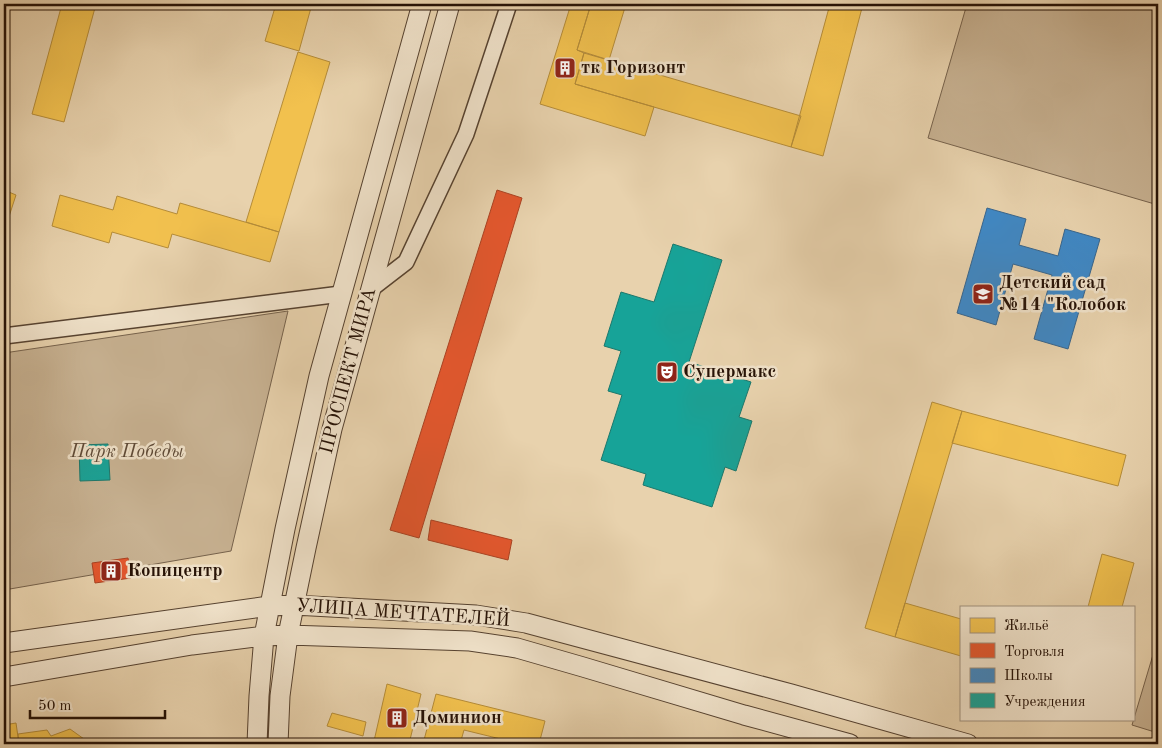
<svg xmlns="http://www.w3.org/2000/svg" width="1162" height="748" viewBox="0 0 1162 748" font-family="'Old Standard TT',serif">
<style>
.green{fill:#c7b191;stroke:#76624c}
.homes{fill:#f2c14e;stroke:#b58c38}
.shops{fill:#e4572e;stroke:#ab4222}
.schools{fill:#3f88c5;stroke:#38658c}
.public{fill:#17a398;stroke:#1c786c}
.lines{fill:none;stroke-linecap:round;stroke-linejoin:round}
.minor-casing{stroke:#564230;stroke-width:18}
.tertiary-casing{stroke:#564230;stroke-width:21}
.minor{stroke:#f0e2ca;stroke-width:15}
.tertiary{stroke:#f0e2ca;stroke-width:19}
.labels{text-anchor:middle;dominant-baseline:central;stroke-width:5;stroke-linejoin:round;paint-order:stroke}
.poi-label{font-size:19px;font-weight:bold;fill:#261206;stroke:#f0e2ca;text-anchor:start}
.street-label{font-size:19px;fill:#261206;stroke:#f0e2ca}
.park-label{font-size:19px;font-style:italic;fill:#5e4a37;stroke:#f0e2ca}
</style>
<rect width="100%" height="100%" fill="#e8d2ad"/>
<filter id="stains"><feTurbulence type="fractalNoise" baseFrequency=".004" numOctaves="4"/><feColorMatrix values="0 0 0 0 .2 0 0 0 0 .09 0 0 0 0 .02 0 0 0 .5 -.17"/></filter>
<radialGradient id="worn" r=".72"><stop offset=".6" stop-color="#630" stop-opacity="0"/><stop offset="1" stop-color="#630" stop-opacity=".3"/></radialGradient>
<path class="green" d="M 967,4 L 1158,4 L 1158,205 L 928,138 Z
M 288,311 L 231,551 L 4,590 L 4,353 Z
M 1158,638 L 1158,733 L 1132,725 Z"/>
<path class="homes" d="M 62,4 L 96,4 L 64,122 L 32,114 Z
M 276,4 L 312,4 L 299,51 L 265,41 Z
M 571,4 L 591,4 L 577,50 L 584,53 L 575,84 L 654,107 L 645,136 L 540,104 Z
M 591,4 L 626,4 L 609,60 L 577,50 Z
M 830,4 L 863,4 L 823,156 L 791,147 Z
M 298,52 L 330,62 L 279,232 L 246,222 Z
M 584,53 L 801,116 L 791,147 L 575,84 Z
M 4,190 L 16,195 L 4,232 Z
M 60,195 L 113,210 L 117,196 L 177,214 L 180,203 L 279,232 L 270,262 L 172,234 L 168,248 L 112,232 L 109,243 L 52,226 Z
M 932,402 L 962,411 L 895,637 L 865,628 Z
M 962,411 L 1126,455 L 1118,486 L 952,443 Z
M 1102,554 L 1134,563 L 1122,607 L 1088,607 Z
M 905,603 L 961,619 L 961,656 L 895,637 Z
M 387,684 L 421,694 L 409,744 L 387,744 L 374,741 Z
M 436,694 L 545,721 L 539,744 L 521,744 L 464,730 L 460,744 L 423,744 Z
M 332,713 L 366,722 L 363,736 L 327,726 Z
M 16,723 L 19,744 L 4,744 L 4,725 Z
M 70,729 L 84,739 L 84,744 L 19,744 L 18,734 L 47,730 L 51,736 Z"/>
<path class="shops" d="M 497,190 L 522,198 L 419,538 L 390,530 Z
M 431,520 L 512,540 L 508,560 L 428,540 Z
M 128,558 L 131,578 L 95,583 L 92,563 Z"/>
<path class="schools" d="M 987,208 L 1026,219 L 1019,245 L 1058,256 L 1065,229 L 1100,239 L 1068,349 L 1034,339 L 1052,275 L 1013,264 L 996,325 L 957,313 Z"/>
<path class="public" d="M 673,244 L 722,260 L 689,362 L 751,382 L 739,417 L 752,421 L 736,471 L 725,467 L 712,507 L 643,485 L 646,474 L 601,460 L 622,395 L 608,391 L 621,351 L 604,346 L 621,292 L 654,302 Z
M 108,444 L 110,480 L 80,481 L 79,445 Z"/>
<g class="lines">
<g class="minor-casing">
<path id="minor" d="M 371,289 L 406,262 L 466,134 L 509,4
M 4,336 L 341,294"/>
</g>
<g class="tertiary-casing">
<path id="tertiary" d="M 4,643 L 269,606 L 294,605 L 476,615 L 526,623 L 791,694 L 968,744
M 4,677 L 192,645 L 264,636 L 288,635 L 470,641 L 517,648 L 583,667 L 744,715 L 850,744
M 257,744 L 259,696 L 264,636 L 285,529 L 319,376 L 422,4
M 278,744 L 280,696 L 288,635 L 306,548 L 332,429 L 450,4"/>
</g>
<use href="#minor" class="minor"/>
<use href="#tertiary" class="tertiary"/>
</g>
<defs>
<g id="building-square" transform="scale(1.125)"><rect x="-9" y="-9" width="18" height="18" rx="4" fill="#8f2418" stroke="#f0e2ca"/><path d="M-4-6H4V6H1V3H-1V6H-4ZM-2.5-4.3h1.7v1.8h-1.7ZM.8-4.3h1.7v1.8H.8ZM-2.5-1h1.7V.8h-1.7ZM.8-1h1.7V.8H.8Z" fill="#fff"/></g>
<g id="school-square" transform="scale(1.125)"><rect x="-9" y="-9" width="18" height="18" rx="4" fill="#8f2418" stroke="#f0e2ca"/><path d="M0-5L7-2L0 1L-7-2ZM-4 1L0 2.5L4 1V4Q0 6-4 4Z" fill="#fff"/></g>
<g id="theatre-square" transform="scale(1.125)"><rect x="-9" y="-9" width="18" height="18" rx="4" fill="#8f2418" stroke="#f0e2ca"/><path d="M-5-5.5Q0-4 5-5.5V0Q5 5 0 6Q-5 5-5 0ZM-3.3-2.5H-1v1.5H-3.3ZM1-2.5H3.3v1.5H1ZM-2.8 1Q0 5.5 2.8 1Z" fill="#fff"/></g>
</defs>
<g fill-rule="evenodd">
<use href="#building-square" x="565" y="68"/>
<use href="#school-square" x="983" y="294"/>
<use href="#theatre-square" x="667" y="372"/>
<use href="#building-square" x="111" y="571"/>
<use href="#building-square" x="397" y="718"/>
</g>
<g class="labels">
<g class="poi-label">
<text x="581" y="68">тк Горизонт</text>
<text x="999" y="283">Детский сад<tspan x="999" dy="22">№14 "Колобок</tspan></text>
<text x="683" y="372">Супермакс</text>
<text x="127" y="571">Копицентр</text>
<text x="413" y="718">Доминион</text>
</g>
<g class="street-label">
<text transform="translate(349 371) rotate(-75)">ПРОСПЕКТ МИРА</text>
<text transform="translate(403 614) rotate(4)">УЛИЦА МЕЧТАТЕЛЕЙ</text>
</g>
<g class="park-label">
<text x="127" y="452">Парк Победы</text>
</g>
</g>
<rect width="1162" height="748" fill="none" stroke="#e8d2ad" stroke-width="20"/>
<rect x="5" y="5" width="1152" height="738" fill="none" stroke="#261206" stroke-width="2.5"/>
<rect x="10" y="10" width="1142" height="728" fill="none" stroke="#261206"/>
<rect x="960" y="606" width="175" height="115" fill="#f0e2ca" stroke="#9f8f7c"/>
<rect x="970" y="618" width="25" height="15" fill="#f2c14e" stroke="#9f8f7c"/>
<text x="1004" y="630" font-size="15" fill="#261206">Жильё</text>
<rect x="970" y="643" width="25" height="15" fill="#e4572e" stroke="#9f8f7c"/>
<text x="1004" y="656" font-size="15" fill="#261206">Торговля</text>
<rect x="970" y="668" width="25" height="15" fill="#3f88c5" stroke="#9f8f7c"/>
<text x="1004" y="680" font-size="15" fill="#261206">Школы</text>
<rect x="970" y="693" width="25" height="15" fill="#17a398" stroke="#9f8f7c"/>
<text x="1004" y="706" font-size="15" fill="#261206">Учреждения</text>
<path d="M30 710v8h135v-8" fill="none" stroke="#261206" stroke-width="2.5"/>
<text x="38" y="710" font-size="15" fill="#261206" stroke="#f0e2ca" stroke-width="4" paint-order="stroke">50 m</text>
<rect width="100%" height="100%" filter="url(#stains)"/>
<rect width="100%" height="100%" fill="url(#worn)"/>
</svg>
